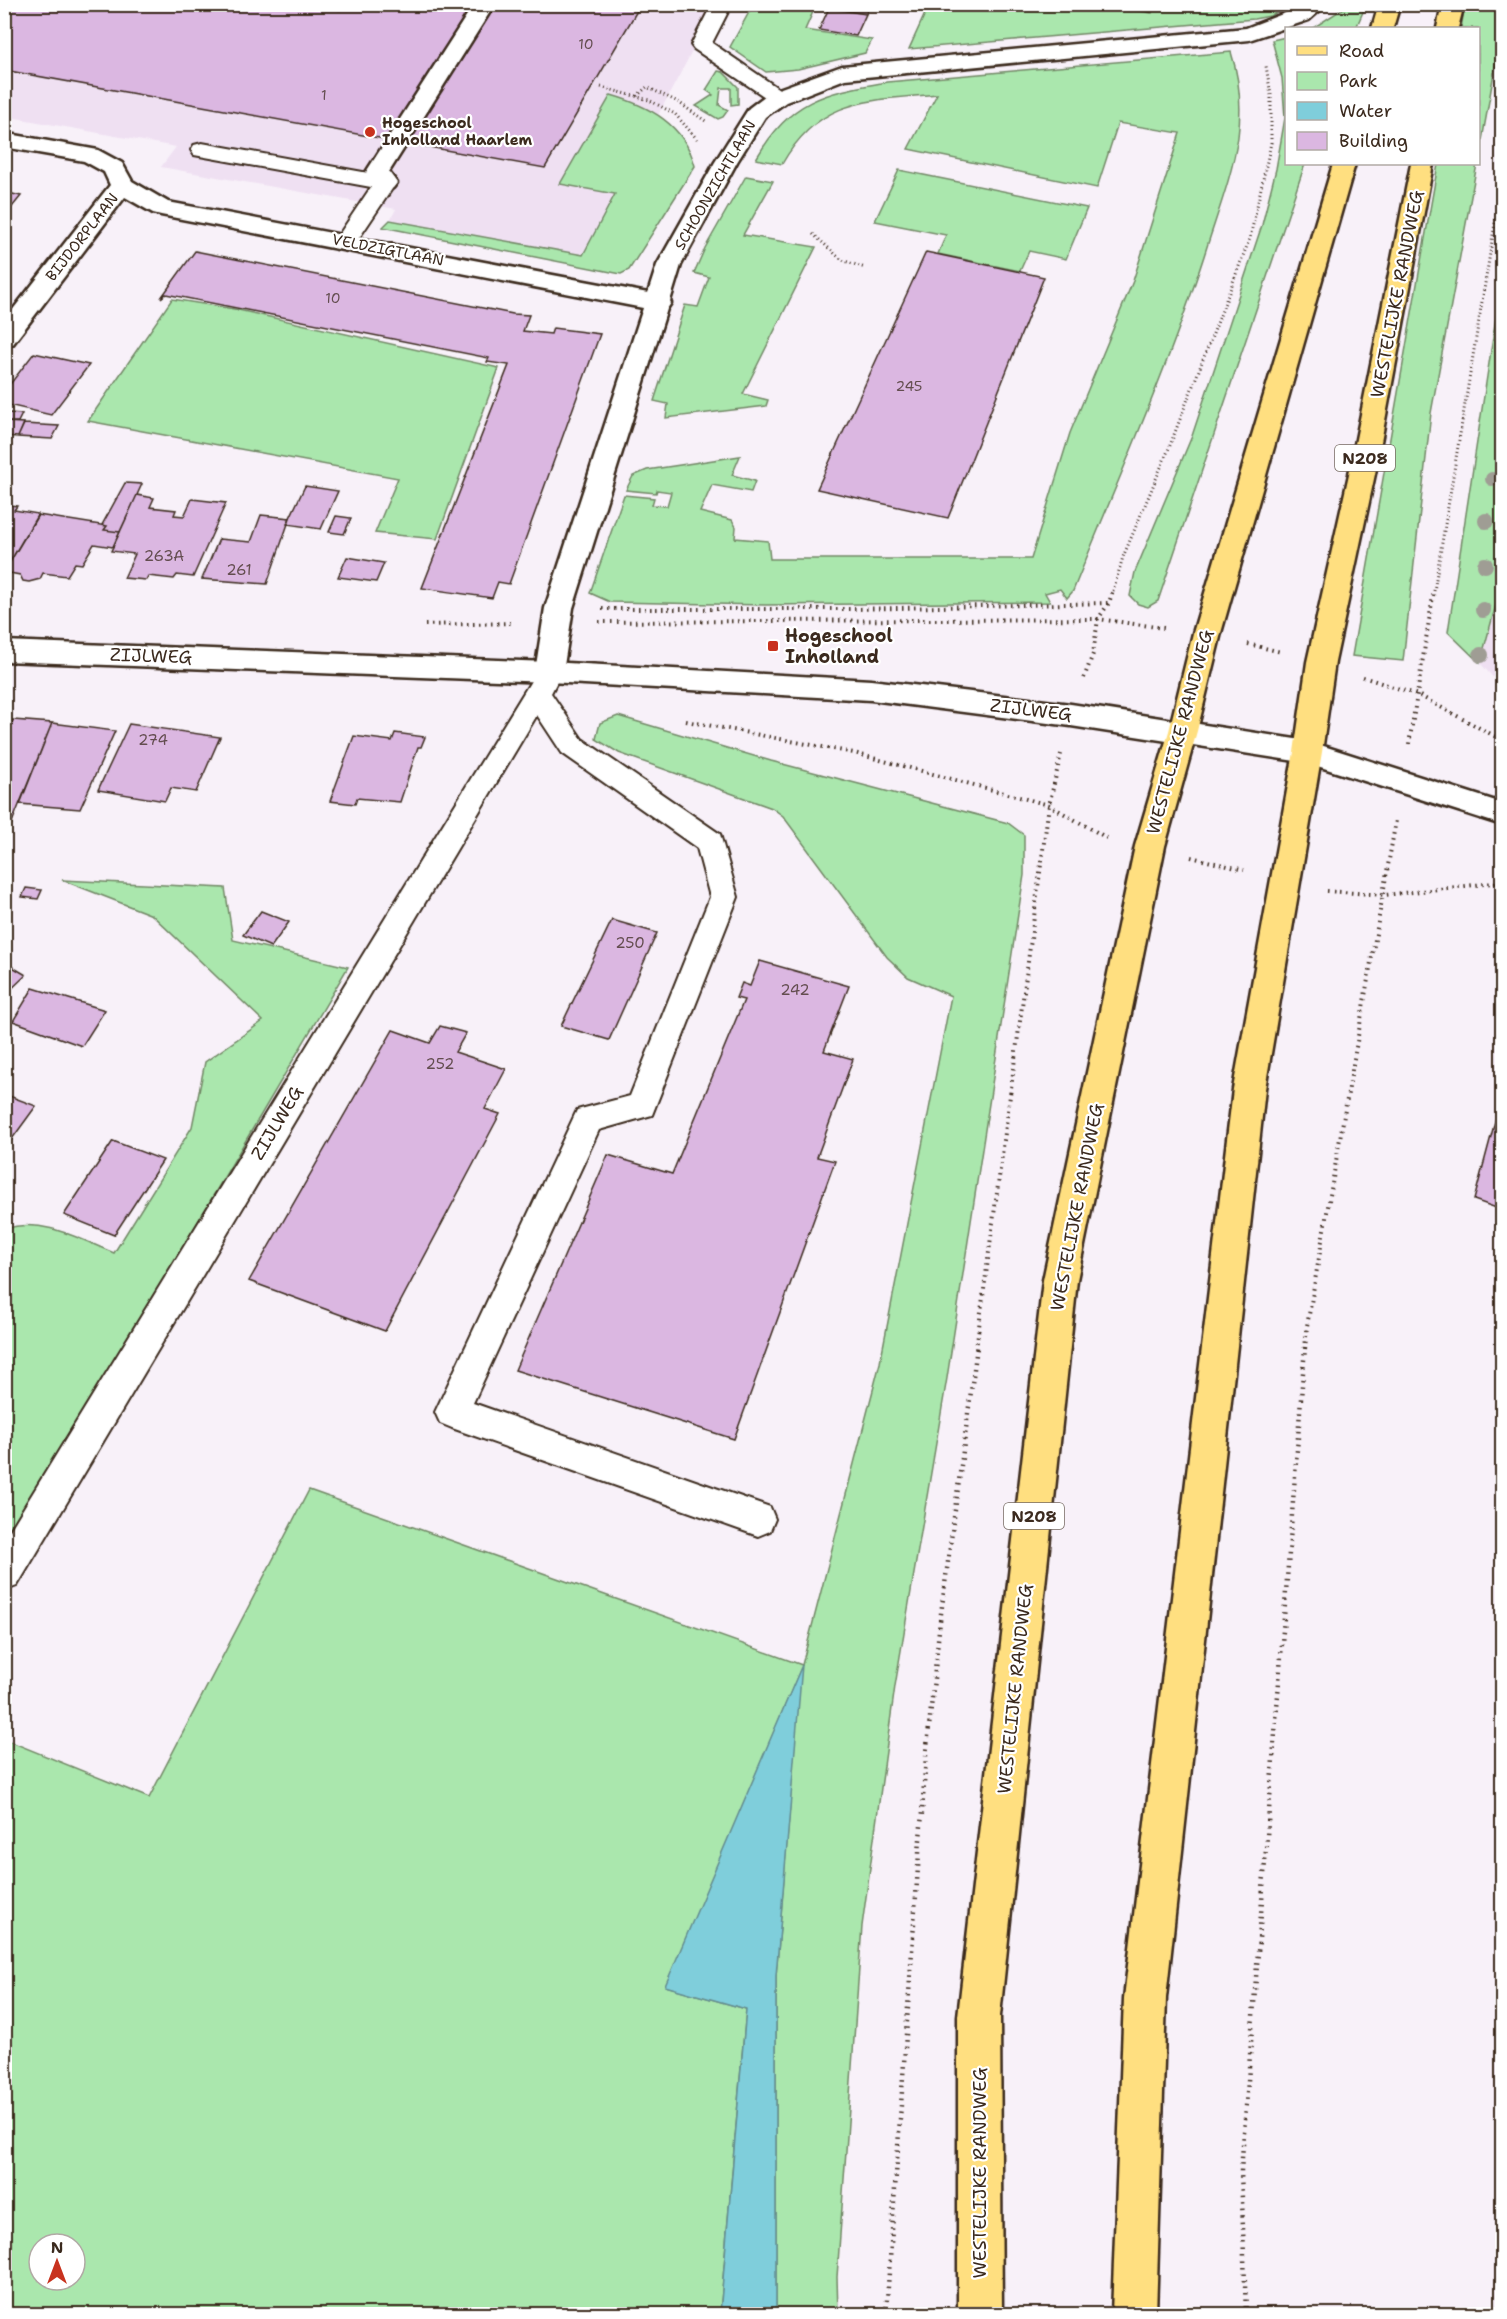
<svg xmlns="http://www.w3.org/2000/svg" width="1507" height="2319" viewBox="0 0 1507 2319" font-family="'Shantell Sans',sans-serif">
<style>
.built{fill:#efe0f2}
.green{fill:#aae7ad;stroke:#728866;stroke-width:1.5;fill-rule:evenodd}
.water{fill:#7fcedb;stroke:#648c8f;stroke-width:1.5}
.building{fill:#dbb7e1;stroke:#3b2a1e;stroke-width:1.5}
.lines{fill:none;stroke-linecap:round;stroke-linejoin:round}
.service-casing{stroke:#3b2a1e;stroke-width:4}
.pedestrian-casing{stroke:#3b2a1e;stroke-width:5}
.minor-casing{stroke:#3b2a1e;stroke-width:5}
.secondary-casing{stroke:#3b2a1e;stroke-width:5}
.primary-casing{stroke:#3b2a1e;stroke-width:5}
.path-far2{stroke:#3b2a1e;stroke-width:3;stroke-dasharray:1 3;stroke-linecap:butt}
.path-far1{stroke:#3b2a1e;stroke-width:4;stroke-dasharray:1.5 4.5;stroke-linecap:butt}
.path{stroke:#3b2a1e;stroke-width:4.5;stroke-dasharray:1.5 5;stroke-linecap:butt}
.service{fill:#fff;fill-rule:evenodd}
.pedestrian{fill:#fff;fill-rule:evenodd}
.minor{fill:#fff;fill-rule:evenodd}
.secondary{fill:#fff;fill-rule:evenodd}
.primary{fill:#ffdf80;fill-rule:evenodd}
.tree{fill:#9f9d94}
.poi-dot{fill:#c8321e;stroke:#fff;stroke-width:2}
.labels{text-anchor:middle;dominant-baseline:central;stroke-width:4.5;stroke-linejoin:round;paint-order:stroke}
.far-number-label{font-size:14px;fill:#634d4f}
.far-poi-label{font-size:15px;font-weight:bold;fill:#3b2a1e;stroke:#fff;text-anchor:start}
.far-street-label{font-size:15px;fill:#3b2a1e;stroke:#fff}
.number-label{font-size:15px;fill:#634d4f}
.shield{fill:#fff;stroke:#766a62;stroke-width:1.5}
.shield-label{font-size:16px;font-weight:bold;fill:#3b2a1e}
.street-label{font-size:18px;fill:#3b2a1e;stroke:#fff}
.poi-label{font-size:18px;font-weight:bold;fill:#3b2a1e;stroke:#fff;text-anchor:start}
</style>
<rect width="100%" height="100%" fill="#f8f1f9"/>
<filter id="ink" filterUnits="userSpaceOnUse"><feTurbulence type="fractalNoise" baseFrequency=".0167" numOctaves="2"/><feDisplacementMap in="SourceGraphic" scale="12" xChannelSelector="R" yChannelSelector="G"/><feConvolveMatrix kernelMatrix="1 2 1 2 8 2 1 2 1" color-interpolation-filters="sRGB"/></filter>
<g filter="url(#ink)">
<path class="built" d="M 4,5 L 717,5 L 583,255 L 390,220 L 396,209 L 161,167 L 176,147 L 5,116 Z
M 1502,583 L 1502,687 L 1480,663 Z"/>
<path class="green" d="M 1350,4 L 1366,5 L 1356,28 L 1313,28 Z
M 753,5 L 816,5 L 805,30 L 872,40 L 865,53 L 798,69 L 766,72 L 730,47 Z
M 1098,5 L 1152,13 L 1154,5 L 1290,5 L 1270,16 L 1254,19 L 909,49 L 929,5 Z
M 1465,5 L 1502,5 L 1502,28 L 1479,157 L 1478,28 L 1461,28 Z
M 1286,37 L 1286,164 L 1305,164 L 1158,601 L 1148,607 L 1138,604 L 1130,596 L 1135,572 L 1192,436 L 1262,225 L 1276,169 L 1285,118 L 1282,78 L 1272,40 Z
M 1231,52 C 1240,80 1242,107 1238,137 C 1232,177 1216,217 1204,256 C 1167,370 1118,480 1073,591 L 1067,598 L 1060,589 L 1045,593 L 1050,602 L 765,605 L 610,602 L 590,593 L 624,495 L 654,498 L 652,505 L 667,506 L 671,492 L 657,490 L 656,493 L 626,490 L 633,476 L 647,470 L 740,456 L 732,475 L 755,481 L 751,492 L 712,485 L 700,512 L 732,520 L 736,527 L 735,538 L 768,541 L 770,559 L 1031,559 L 1070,433 L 1133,281 L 1180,133 L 1118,123 L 1097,188 L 908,149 L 937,94 C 869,101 820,97 782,164 L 756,159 C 791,99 823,93 887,82 Z
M 718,71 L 723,72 L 738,87 L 738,104 L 731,105 L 731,88 L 721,88 L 719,105 L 728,110 L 723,117 L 718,119 L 696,106 L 713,95 L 706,90 Z
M 611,95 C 649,106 684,124 695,166 L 629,270 L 621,274 L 383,227 L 390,220 L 583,255 L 615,194 L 560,184 Z
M 1438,164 L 1477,164 L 1431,413 L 1403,661 L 1352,656 Z
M 899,170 L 1087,208 L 1066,259 L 1029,251 L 1020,271 L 938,254 L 946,235 L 875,221 Z
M 746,176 L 773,181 L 743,235 L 816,247 L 743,394 L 768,400 L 766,406 L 666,418 L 668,404 L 654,401 L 685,305 L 698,307 L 709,277 L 694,273 L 705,248 Z
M 1502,278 L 1502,583 L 1480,663 L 1448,632 Z
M 172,299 L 234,309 L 499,368 L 437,539 L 375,533 L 398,478 L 88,421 Z
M 618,716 L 771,761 L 1008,823 L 1024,835 L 1024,875 L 947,1378 L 895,1686 L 862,1926 L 837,2277 L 838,2314 L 776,2314 L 776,1976 L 801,1668 L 666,1986 L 746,2009 L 720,2314 L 5,2314 L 4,1739 L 149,1798 L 309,1490 L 802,1665 L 880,1363 L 951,996 L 908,977 L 887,957 L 783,816 L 772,808 L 619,753 L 596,739 L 600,723 ZM 39,2244 L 75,2244 L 75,2280 L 39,2280 Z
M 62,880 L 225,888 L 233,940 L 348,967 L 32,1503 L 5,1535 L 5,1229 C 43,1217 79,1239 114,1253 L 192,1127 L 205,1062 L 263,1021 L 152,915 Z"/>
<path class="water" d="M 802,1665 L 776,1976 L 776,2314 L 720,2314 L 746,2009 L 665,1986 Z"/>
<path class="building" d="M 4,4 L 312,4 L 340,10 L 346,4 L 641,4 L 545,168 L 4,70 Z
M 830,4 L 870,4 L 866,14 L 829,8 Z
M 1116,4 L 1154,4 L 1151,12 L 1115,6 Z
M 829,8 L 866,14 L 856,36 L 819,30 Z
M 4,192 L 21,196 L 4,217 Z
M 195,251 L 513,314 L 529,315 L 523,331 L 551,334 L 553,328 L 600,334 L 509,584 L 498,582 L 492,598 L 422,588 L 509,365 L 487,362 L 489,358 L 166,294 L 161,298 Z
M 926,252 L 1044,277 L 948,518 L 817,489 Z
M 34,353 L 89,365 L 51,415 L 4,404 L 4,392 Z
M 8,413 L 22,414 L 18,422 L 4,422 Z
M 4,422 L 24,423 L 18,437 L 4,436 Z
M 24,424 L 41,425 L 59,426 L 52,439 L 18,437 Z
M 125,483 L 142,484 L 120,532 L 104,530 L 107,526 L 102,525 Z
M 305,486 L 338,491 L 321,529 L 287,524 Z
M 137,495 L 154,498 L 150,507 L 176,510 L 174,515 L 184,516 L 192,499 L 226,503 L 193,577 L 177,575 L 174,579 L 148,576 L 146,580 L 124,578 L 135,554 L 111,551 Z
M 4,504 L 17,506 L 14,510 L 38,514 L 4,572 Z
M 38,515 L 107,526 L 104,530 L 120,532 L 113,547 L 94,544 L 82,564 L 75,563 L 67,576 L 43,573 L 40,579 L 29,582 L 23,581 L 20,575 L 4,572 Z
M 261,515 L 290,518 L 267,584 L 202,579 L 219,539 L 251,542 Z
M 336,516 L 351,518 L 344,534 L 329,532 Z
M 347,557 L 384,563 L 376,582 L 338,577 Z
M 4,720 L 13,720 L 6,740 L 4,740 Z
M 13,720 L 52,723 L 11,825 L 4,824 L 4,740 Z
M 52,723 L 115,731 L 80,809 L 20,804 Z
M 129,724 L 220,737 L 196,792 L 171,788 L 165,801 L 98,790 Z
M 395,733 L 425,737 L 421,747 L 418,747 L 400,802 L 357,798 L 355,804 L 330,801 L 354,736 L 392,741 Z
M 26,888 L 42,890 L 38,899 L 22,897 Z
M 261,911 L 289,922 L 271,947 L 243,935 Z
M 612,920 L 657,933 L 609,1040 L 561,1026 Z
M 760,961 L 849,986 L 824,1051 L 853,1059 L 817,1157 L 835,1161 L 734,1439 L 515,1370 L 608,1155 L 672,1174 L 744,1000 L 736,998 L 742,983 L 750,986 Z
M 4,962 L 26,975 L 4,996 Z
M 33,988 L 105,1010 L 82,1046 L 13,1021 Z
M 440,1026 L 466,1033 L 455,1052 L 506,1069 L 485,1109 L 500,1114 L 385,1331 L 249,1281 L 393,1030 L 430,1043 Z
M 4,1094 L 36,1106 L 4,1150 Z
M 1502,1095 L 1502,1210 L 1474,1200 Z
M 113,1141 L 163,1160 L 114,1235 L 64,1215 Z"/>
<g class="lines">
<g class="service-casing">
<path id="service" d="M 712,4 L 732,4 L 712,43 L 785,93 L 789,97 L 785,101 L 778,103 L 771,101 L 694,49 L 691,45 Z
M 202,143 L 385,176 L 393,178 L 396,183 L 353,247 L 345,249 L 337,247 L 334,242 L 371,187 L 194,155 L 191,150 L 194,145 Z
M 546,668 L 555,671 L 559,678 L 551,693 L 582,739 L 720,834 L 738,897 L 652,1115 L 599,1130 L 473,1403 L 770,1507 L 775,1519 L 770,1531 L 758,1536 L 452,1428 L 440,1423 L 435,1412 L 577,1110 L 630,1096 L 710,897 L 697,848 L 562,753 L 537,715 L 17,1586 L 4,1591 L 4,1540 L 537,671 Z"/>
</g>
<g class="pedestrian-casing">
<path id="pedestrian" d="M 474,4 L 495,4 L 389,172 L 397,183 L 393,188 L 385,190 L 377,188 L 366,172 Z"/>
</g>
<g class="minor-casing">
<path id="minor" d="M 1302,4 L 1327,4 L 1309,20 L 1249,40 L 845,79 L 786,102 L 765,117 L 737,162 L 681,265 L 670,301 L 671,303 L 667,309 L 573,608 L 563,672 L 559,679 L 549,682 L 539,679 L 535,672 L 545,608 L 643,308 L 161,215 L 153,213 L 125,197 L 13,344 L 4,346 L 4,321 L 110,185 L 104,172 L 84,161 L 4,147 L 4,133 L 98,150 L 122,163 L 132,181 L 168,202 L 648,293 L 657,265 L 715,162 L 749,108 L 770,92 L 842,66 L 1246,28 L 1293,10 Z"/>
</g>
<g class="secondary-casing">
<path id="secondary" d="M 4,641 L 549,662 L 871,680 L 1071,704 L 1308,741 L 1502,803 L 1502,825 L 1308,763 L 1071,726 L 871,700 L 549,682 L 4,661 Z"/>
</g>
<g class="primary-casing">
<path id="primary" d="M 1379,4 L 1400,4 L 1393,28 L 1372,28 Z
M 1442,4 L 1464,4 L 1458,28 L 1437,28 Z
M 1333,164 L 1355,164 L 1221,633 L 1197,731 L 1165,846 L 1077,1280 L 1000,2016 L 1002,2314 L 958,2314 L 958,2016 L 1043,1280 L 1135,846 L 1169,731 L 1193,633 Z
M 1411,164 L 1433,164 L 1375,474 L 1335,662 L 1322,752 L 1265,1089 L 1166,1998 L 1156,2314 L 1112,2314 L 1124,1998 L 1233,1089 L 1294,752 L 1307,662 L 1349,474 Z"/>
</g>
<path class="path-far2" d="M 601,87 L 649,100 L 675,114 L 697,139
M 637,96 L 647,87 L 678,102 L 707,122
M 813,234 L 842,260 L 865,268
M 1113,591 L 1123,557 L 1167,453 L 1250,238 L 1271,143 L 1271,95 L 1266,66
M 1434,591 L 1502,181"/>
<path class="path-far1" d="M 602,609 L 855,609 L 1109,603
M 599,622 L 1098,619 L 1164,628
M 425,625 L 514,623
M 1248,644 L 1281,652
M 1363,677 L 1418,695 L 1502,740
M 1084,678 L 1093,654 L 1098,619 L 1109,603 L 1113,590
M 686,721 L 854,753 L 1049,805 L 1107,838
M 1409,744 L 1434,590
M 1191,857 L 1244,870
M 1327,891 L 1385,895 L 1502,882
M 976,1349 L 1049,805 L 1061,754
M 1305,1349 L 1307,1326 L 1396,820"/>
<path class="path" d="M 886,2314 L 926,1756 L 940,1621 L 977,1347
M 1246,2314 L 1241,2171 L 1305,1347"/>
<use href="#service" class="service"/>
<use href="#pedestrian" class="pedestrian"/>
<use href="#minor" class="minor"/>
<use href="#secondary" class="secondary"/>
<use href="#primary" class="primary"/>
</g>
<g class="tree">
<circle cx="1492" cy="479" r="7"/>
<circle cx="1486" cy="521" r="8"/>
<circle cx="1485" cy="565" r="8"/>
<circle cx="1483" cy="610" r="8"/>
<circle cx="1481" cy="655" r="8"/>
</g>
</g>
<g class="poi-dot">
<circle cx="370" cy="132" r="6"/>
<rect x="767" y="640" width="12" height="12" rx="3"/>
</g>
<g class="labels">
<g class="far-number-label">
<text x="586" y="44">10</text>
<text x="324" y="95">1</text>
<text x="333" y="298">10</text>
<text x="909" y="386">245</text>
</g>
<g class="far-poi-label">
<text x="382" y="123">Hogeschool<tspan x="382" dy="17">Inholland Haarlem</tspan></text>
</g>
<g class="far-street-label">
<text transform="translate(715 185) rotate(-60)">SCHOONZICHTLAAN</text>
<text transform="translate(82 237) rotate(-52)">BIJDORPLAAN</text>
<text transform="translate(388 250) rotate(11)">VELDZIGTLAAN</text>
</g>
<g class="number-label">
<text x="164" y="556">263A</text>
<text x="239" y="570">261</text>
<text x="153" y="740">274</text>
<text x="630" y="943">250</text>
<text x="795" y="990">242</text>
<text x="440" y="1064">252</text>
</g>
<g class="shield">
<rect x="1335" y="445" width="60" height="26" rx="4.5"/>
<rect x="1004" y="1503" width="60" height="26" rx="4.5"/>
</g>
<g class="shield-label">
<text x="1365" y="458">N208</text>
<text x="1034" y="1516">N208</text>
</g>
<g class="street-label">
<text transform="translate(1397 294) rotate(-79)">WESTELIJKE RANDWEG</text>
<text transform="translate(151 656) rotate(2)">ZIJLWEG</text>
<text transform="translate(1031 710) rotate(7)">ZIJLWEG</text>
<text transform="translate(1180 732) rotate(-75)">WESTELIJKE RANDWEG</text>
<text transform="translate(277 1123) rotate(-59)">ZIJLWEG</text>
<text transform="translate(1077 1207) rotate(-79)">WESTELIJKE RANDWEG</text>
<text transform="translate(1015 1689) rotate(-84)">WESTELIJKE RANDWEG</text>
<text transform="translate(980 2173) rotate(-90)">WESTELIJKE RANDWEG</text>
</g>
<g class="poi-label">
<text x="785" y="636">Hogeschool<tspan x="785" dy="21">Inholland</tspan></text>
</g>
</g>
<rect width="1507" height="2319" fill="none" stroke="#fff" stroke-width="24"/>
<rect x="12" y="12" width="1483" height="2295" fill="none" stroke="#3b2a1e" stroke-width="2" filter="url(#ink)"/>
<rect x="1285" y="27" width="195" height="138" fill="#ffffff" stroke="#b1aaa5" stroke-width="1.5"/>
<rect x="1297" y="46" width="30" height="9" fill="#ffdf80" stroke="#b1aaa5" stroke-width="1.5"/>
<text x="1339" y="57" font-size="18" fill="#3b2a1e">Road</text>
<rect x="1297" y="72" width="30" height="18" fill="#aae7ad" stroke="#b1aaa5" stroke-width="1.5"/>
<text x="1339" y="87" font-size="18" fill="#3b2a1e">Park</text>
<rect x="1297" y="102" width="30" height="18" fill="#7fcedb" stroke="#b1aaa5" stroke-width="1.5"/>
<text x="1339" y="117" font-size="18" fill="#3b2a1e">Water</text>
<rect x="1297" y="132" width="30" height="18" fill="#dbb7e1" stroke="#b1aaa5" stroke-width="1.5"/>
<text x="1339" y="147" font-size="18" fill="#3b2a1e">Building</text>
<g transform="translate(57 2262)"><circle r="28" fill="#ffffff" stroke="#b1aaa5" stroke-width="1.5"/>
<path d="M0-4.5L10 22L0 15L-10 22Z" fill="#c8321e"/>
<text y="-9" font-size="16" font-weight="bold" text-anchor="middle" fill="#3b2a1e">N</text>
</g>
</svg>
